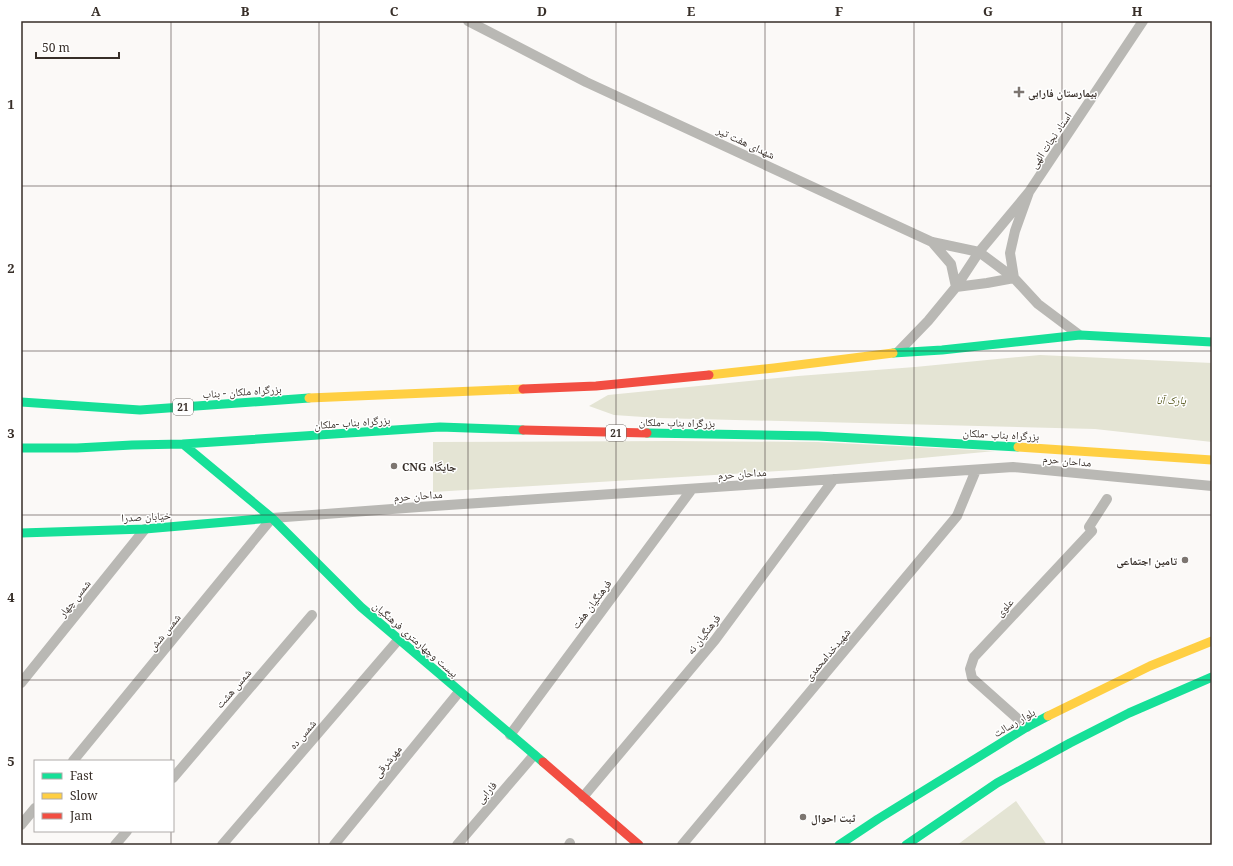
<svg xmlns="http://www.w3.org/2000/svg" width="1233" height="866" viewBox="0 0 1233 866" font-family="'Noto Serif','Noto Naskh Arabic',serif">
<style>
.green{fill:#e4e4d4}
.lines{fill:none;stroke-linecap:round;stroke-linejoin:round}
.street{stroke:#b9b8b4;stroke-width:10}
.fast{stroke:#16e098;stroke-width:9}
.slow{stroke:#ffcf43;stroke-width:9}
.jam{stroke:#f24e42;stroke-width:9}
.grid{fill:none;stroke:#372e28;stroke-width:1;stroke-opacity:0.55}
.poi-dot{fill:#7c7570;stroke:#fff;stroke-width:1.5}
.labels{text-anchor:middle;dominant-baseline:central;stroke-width:3;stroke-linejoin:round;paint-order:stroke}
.shield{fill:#fff;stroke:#736d68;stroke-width:1}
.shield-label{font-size:10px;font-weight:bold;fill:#372e28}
.poi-label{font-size:11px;font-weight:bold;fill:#372e28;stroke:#fff;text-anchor:start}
.street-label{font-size:11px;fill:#372e28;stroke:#fff}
.park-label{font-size:11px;font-style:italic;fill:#535518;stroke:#fff}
.neatline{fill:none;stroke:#372e28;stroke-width:1.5}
.grid-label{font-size:13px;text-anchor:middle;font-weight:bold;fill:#372e28}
</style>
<rect width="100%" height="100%" fill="#fbf9f7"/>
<path class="green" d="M 1040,355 L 1212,363 L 1212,442 L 1095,429 L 658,418 L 614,415 L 589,406 L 608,395 L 798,376 L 915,367 Z
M 671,441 L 818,442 L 995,451 L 796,470 L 433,492 L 433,442 Z
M 1016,801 L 1047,845 L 957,845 Z"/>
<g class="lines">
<path class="street" d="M 468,21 L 586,82 L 932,242 L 979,252 L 1014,278
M 1029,192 L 1143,21
M 932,242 L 951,264 L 956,287
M 956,287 L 987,283 L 1014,278
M 898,352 L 928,321 L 956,287 L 979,252 L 1029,192 L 1015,231 L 1010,253 L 1014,278 L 1038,304 L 1078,334
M 21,683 L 145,529
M 1027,727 L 972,678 L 970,669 L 974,657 L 1092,531 L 1089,527 L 1107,499
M 510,735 L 692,489
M 73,761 L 272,518 L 419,507 L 1013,467 L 1212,486
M 173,778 L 312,615
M 583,797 L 715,640 L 834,479
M 21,825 L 35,808
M 115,845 L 127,831
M 222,845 L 399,639
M 334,845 L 459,692
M 457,845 L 534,755
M 569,845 L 570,843
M 682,845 L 957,516 L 976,470"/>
<path class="fast" d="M 893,353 L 942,350 L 1080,335 L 1212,342
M 21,402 L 140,410 L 309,398
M 647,433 L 818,436 L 1018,447
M 183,444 L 272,518 L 361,607 L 543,762
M 21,448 L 77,448 L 132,445 L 183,444 L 440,427 L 523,430
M 21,533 L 145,529 L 272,518
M 839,845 L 878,819 L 1027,727 L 1048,716
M 906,845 L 997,783 L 1070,743 L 1129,713 L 1212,677"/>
<path class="slow" d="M 709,375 L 774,368 L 893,353
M 309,398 L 523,389
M 1018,447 L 1212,460
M 1048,716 L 1150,666 L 1212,641"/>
<path class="jam" d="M 523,389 L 596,386 L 709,375
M 523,430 L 647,433
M 543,762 L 639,845"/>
</g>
<path class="grid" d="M 171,21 L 171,761M 319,21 L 319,845M 468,21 L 468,845M 616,21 L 616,845M 765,21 L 765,845M 914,21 L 914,845M 1062,21 L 1062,845M 21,186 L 1212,186M 21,351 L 1212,351M 21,515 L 1212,515M 21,680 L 1212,680M 171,831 L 171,845"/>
<g class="poi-dot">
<path d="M1017 86h4v4h4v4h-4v4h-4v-4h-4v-4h4z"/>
<circle cx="394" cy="466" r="4"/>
<circle cx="1185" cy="560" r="4"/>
<circle cx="803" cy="817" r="4"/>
</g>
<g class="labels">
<g class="shield">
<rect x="173" y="399" width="20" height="16" rx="3"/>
<rect x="606" y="425" width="20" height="16" rx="3"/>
</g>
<g class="shield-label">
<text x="183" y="407">21</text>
<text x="616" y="433">21</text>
</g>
<g class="poi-label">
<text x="1028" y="92">بیمارستان فارابی</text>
<text x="402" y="466">CNG جایگاه</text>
<text x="1177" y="560" text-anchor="end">تامین اجتماعی</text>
<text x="811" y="817">ثبت احوال</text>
</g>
<g class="street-label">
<text transform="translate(1050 140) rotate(-56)">استاد نجات الهی</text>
<text transform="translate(746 142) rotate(25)">شهدای هفت تیر</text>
<text transform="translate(242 391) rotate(-4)">بزرگراه ملکان - بناب</text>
<text transform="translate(352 422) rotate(-4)">بزرگراه بناب -ملکان</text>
<text transform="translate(677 422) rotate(1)">بزرگراه بناب -ملکان</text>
<text transform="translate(1001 434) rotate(3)">بزرگراه بناب -ملکان</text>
<text transform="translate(1067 460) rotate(5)">مداحان حرم</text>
<text transform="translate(742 473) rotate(-4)">مداحان حرم</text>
<text transform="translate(418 495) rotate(-4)">مداحان حرم</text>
<text transform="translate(146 516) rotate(-3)">خیابان صدرا</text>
<text transform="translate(74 598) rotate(-51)">شمس چهار</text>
<text transform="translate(591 604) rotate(-53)">فرهنگیان هفت</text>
<text transform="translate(1004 607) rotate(-47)">علوی</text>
<text transform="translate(164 632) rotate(-51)">شمس شش</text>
<text transform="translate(703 634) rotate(-52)">فرهنگیان نه</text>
<text transform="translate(416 639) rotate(41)">بیست وچهارمتری فرهنگیان</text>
<text transform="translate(827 654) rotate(-50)">شهیدخدامحمدی</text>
<text transform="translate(233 688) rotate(-49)">شمس هشت</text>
<text transform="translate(1014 722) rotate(-30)">بلوار رسالت</text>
<text transform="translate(302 734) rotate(-49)">شمس ده</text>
<text transform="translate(387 761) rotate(-51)">مهرشرقی</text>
<text transform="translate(486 792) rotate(-49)">فارابی</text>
</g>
<g class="park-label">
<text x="1171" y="399">پارک آنا</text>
</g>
</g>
<rect width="1233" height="866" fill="none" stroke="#ffffff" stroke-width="44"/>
<rect x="34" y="760" width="140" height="72" fill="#ffffff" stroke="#afaba9"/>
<rect x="42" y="773" width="20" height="6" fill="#16e098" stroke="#afaba9"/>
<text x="70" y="780" font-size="12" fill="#372e28">Fast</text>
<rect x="42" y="793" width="20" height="6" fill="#ffcf43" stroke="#afaba9"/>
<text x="70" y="800" font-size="12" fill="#372e28">Slow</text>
<rect x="42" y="813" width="20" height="6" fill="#f24e42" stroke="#afaba9"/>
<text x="70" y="820" font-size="12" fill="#372e28">Jam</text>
<path d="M36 52v6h83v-6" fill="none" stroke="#372e28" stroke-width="2"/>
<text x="42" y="52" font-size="12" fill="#372e28" stroke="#ffffff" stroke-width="3" paint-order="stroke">50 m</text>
<rect x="22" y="22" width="1189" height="822" class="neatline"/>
<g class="grid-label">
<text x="96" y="16">A</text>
<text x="245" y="16">B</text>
<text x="394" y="16">C</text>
<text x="542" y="16">D</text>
<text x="691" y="16">E</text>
<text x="839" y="16">F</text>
<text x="988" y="16">G</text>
<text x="1137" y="16">H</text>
<text x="11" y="109">1</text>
<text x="11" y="273">2</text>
<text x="11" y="438">3</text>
<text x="11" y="602">4</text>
<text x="11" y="766">5</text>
</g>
</svg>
